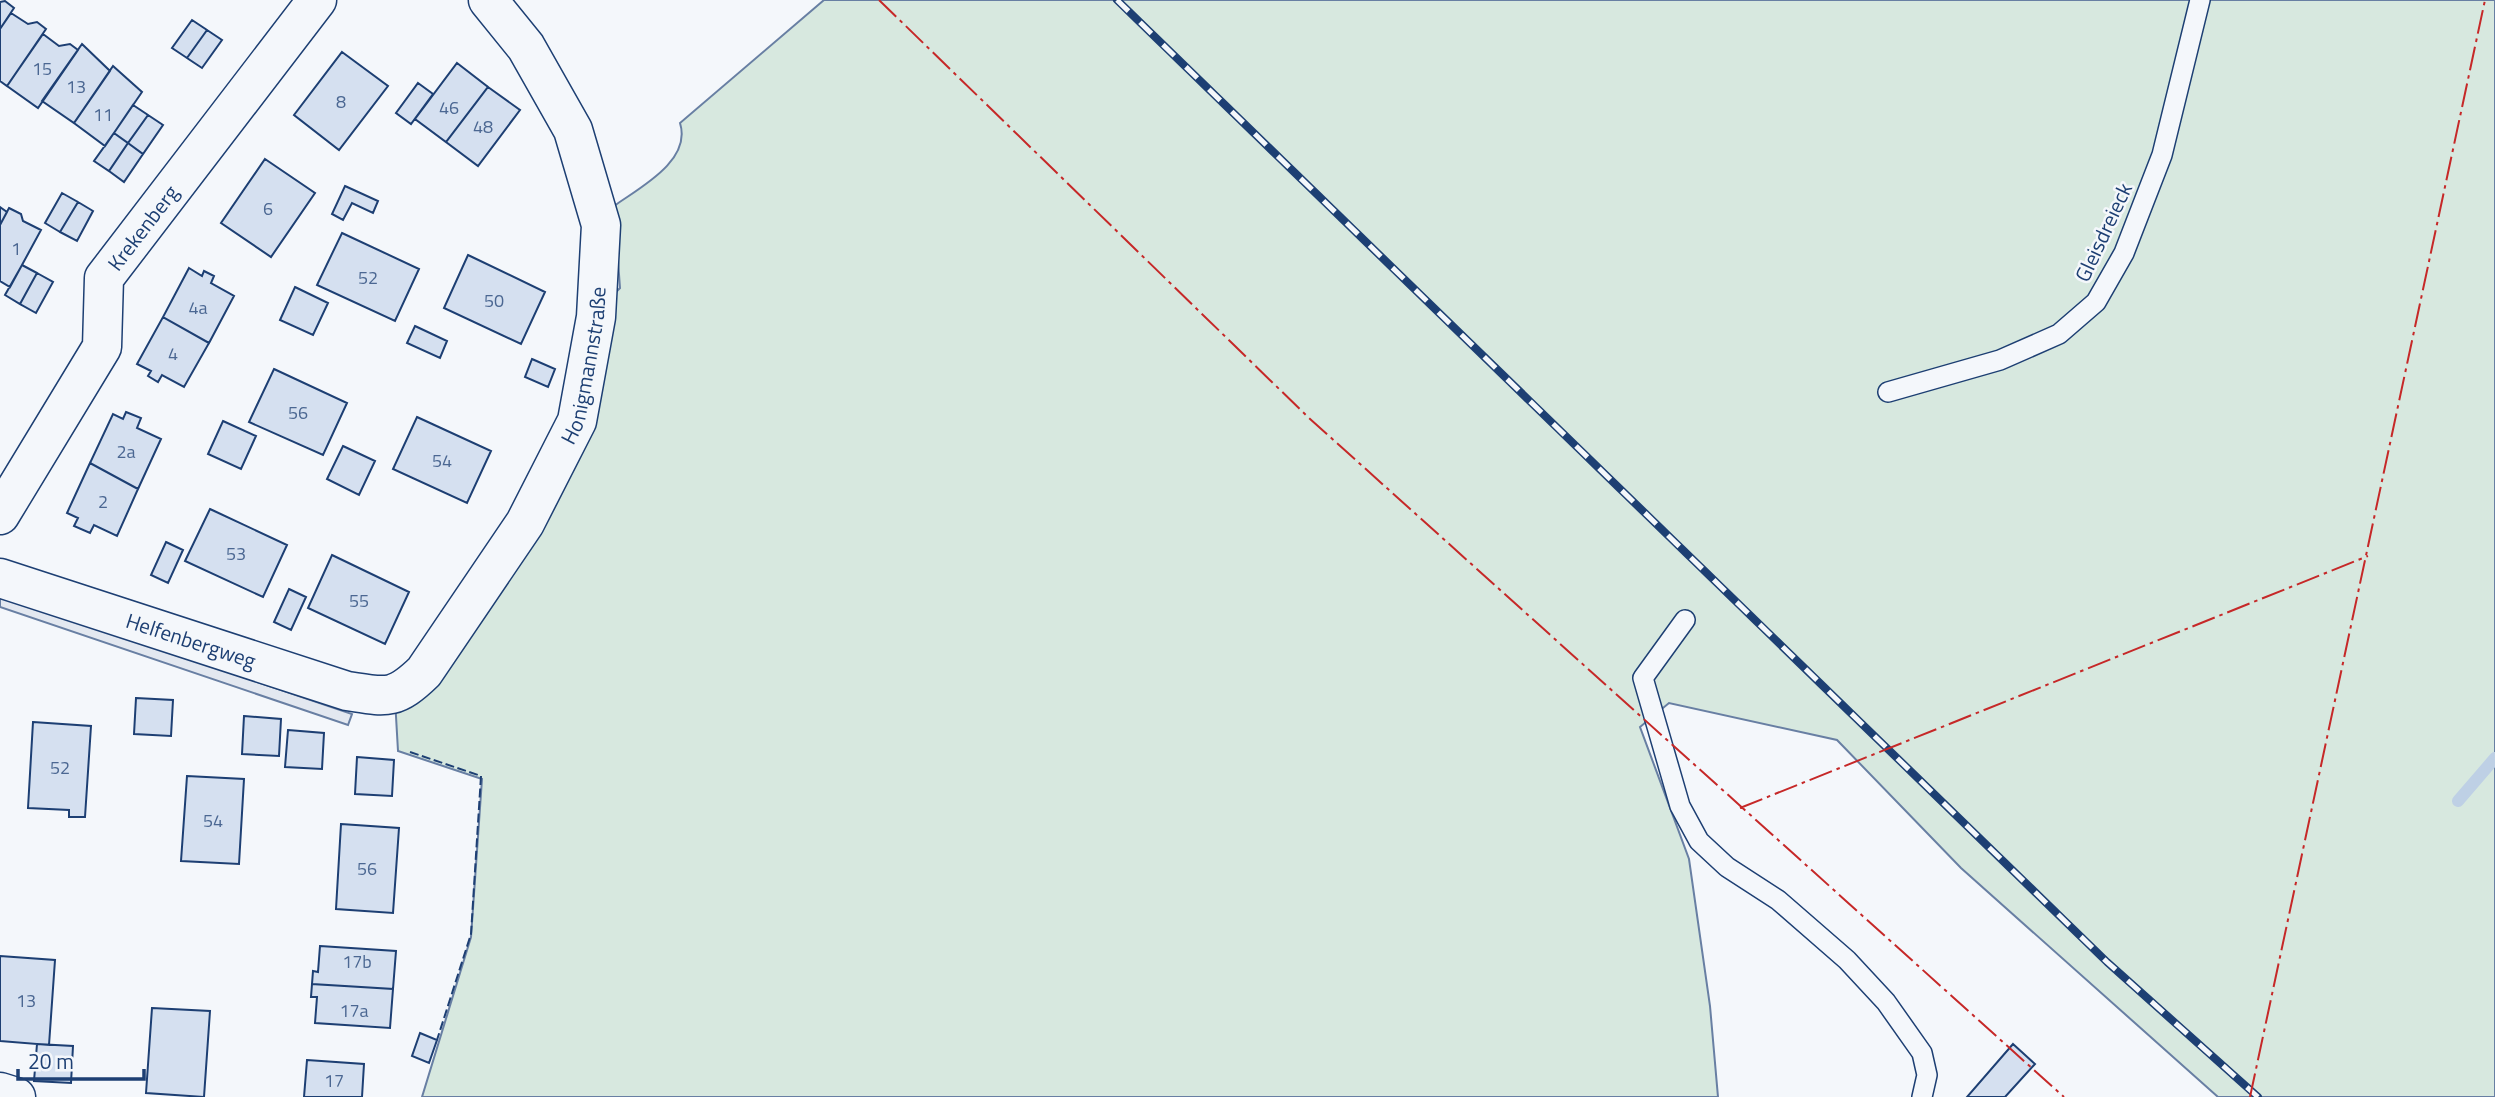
<svg xmlns="http://www.w3.org/2000/svg" width="2495" height="1097" viewBox="0 0 2495 1097" font-family="'Titillium Web',sans-serif">
<style>
.green{fill:#d7e8df;stroke:#687fa3;stroke-width:2}
.parking{fill:#e3e8f0;stroke:#687fa3;stroke-width:2}
.lines{fill:none;stroke-linecap:round;stroke-linejoin:round}
.stream{stroke:#bed0e5;stroke-width:12}
.building{fill:#d5e0f0;stroke:#1d3f73;stroke-width:2}
.lane-casing{stroke:#1d3f73;stroke-width:22}
.street-casing{stroke:#1d3f73;stroke-width:41}
.lane{stroke:#f4f7fb;stroke-width:19}
.street{stroke:#f4f7fb;stroke-width:38}
.rail-casing{stroke:#1d3f73;stroke-width:8}
.rail{stroke:#f4f7fb;stroke-width:5;stroke-dasharray:16;stroke-linecap:butt}
.fence{stroke:#1d3f73;stroke-width:2;stroke-dasharray:9 3.5;stroke-linecap:butt}
.power{stroke:#c62828;stroke-width:2;stroke-dasharray:24 5 3.5 5;stroke-linecap:butt}
.labels{text-anchor:middle;dominant-baseline:central;stroke-width:5;stroke-linejoin:round;paint-order:stroke}
.number-label{font-size:18px;fill:#4b6792}
.street-label{font-size:21px;fill:#1d3f73;stroke:#f4f7fb}
</style>
<rect width="100%" height="100%" fill="#f4f7fb"/>
<path class="green" d="M 824,0 L 2495,0 L 2495,1097 L 2218,1097 L 1961,868 L 1837,740 L 1669,703 L 1640,727 L 1689,859 L 1710,1006 L 1718,1097 L 422,1097 L 471,937 L 482,779 L 398,751 L 395,699 L 527,526 L 600,308 L 620,288 L 614,206 C 639,188 692,161 680,123 Z"/>
<path class="parking" d="M 0,595 L 352,714 L 348,725 L 0,607 Z"/>
<g class="lines">
<path class="stream" d="M 2458,801 L 2495,758"/>
</g>
<path class="building" d="M 5,1 L 14,8 L 0,29 L 0,2 Z
M 11,13 L 28,24 L 37,22 L 46,29 L 7,86 L 0,81 L 0,29 Z
M 192,20 L 207,30 L 187,58 L 172,48 Z
M 207,30 L 222,40 L 202,68 L 187,58 Z
M 43,34 L 59,46 L 70,44 L 78,50 L 38,108 L 7,86 Z
M 82,44 L 110,71 L 74,123 L 42,101 Z
M 342,52 L 388,86 L 339,150 L 294,115 Z
M 457,63 L 488,87 L 446,142 L 415,119 Z
M 113,66 L 142,92 L 105,146 L 74,123 Z
M 418,83 L 433,94 L 411,124 L 396,113 Z
M 488,87 L 520,110 L 478,166 L 446,142 Z
M 133,105 L 148,115 L 128,143 L 114,133 Z
M 148,115 L 163,125 L 143,154 L 128,143 Z
M 114,133 L 128,143 L 109,171 L 94,161 Z
M 128,143 L 143,154 L 124,182 L 109,171 Z
M 265,159 L 315,193 L 271,257 L 221,223 Z
M 345,186 L 378,201 L 373,213 L 352,203 L 343,220 L 332,214 Z
M 62,193 L 78,202 L 60,232 L 45,223 Z
M 78,202 L 93,211 L 77,241 L 60,232 Z
M 0,207 L 7,212 L 0,225 Z
M 9,208 L 21,214 L 23,221 L 41,230 L 10,287 L 0,281 L 0,225 Z
M 342,233 L 419,269 L 395,321 L 317,285 Z
M 468,255 L 545,292 L 521,344 L 444,308 Z
M 22,265 L 37,273 L 20,304 L 5,295 Z
M 189,268 L 202,276 L 204,271 L 214,276 L 211,283 L 234,296 L 209,343 L 163,317 Z
M 37,273 L 53,282 L 36,313 L 20,304 Z
M 295,287 L 328,303 L 313,335 L 280,320 Z
M 163,317 L 209,343 L 184,387 L 162,375 L 158,382 L 148,376 L 151,371 L 137,364 Z
M 415,326 L 447,341 L 440,358 L 407,343 Z
M 532,359 L 555,369 L 548,387 L 525,377 Z
M 274,369 L 347,403 L 323,455 L 249,422 Z
M 126,412 L 141,418 L 137,428 L 161,439 L 138,489 L 90,463 L 113,414 L 123,419 Z
M 417,417 L 491,451 L 467,503 L 393,469 Z
M 223,421 L 256,436 L 241,469 L 208,454 Z
M 343,446 L 375,461 L 359,495 L 327,479 Z
M 90,463 L 138,489 L 117,536 L 94,525 L 90,533 L 74,526 L 78,518 L 67,513 Z
M 210,509 L 287,545 L 263,597 L 185,561 Z
M 166,542 L 183,550 L 168,583 L 151,575 Z
M 332,555 L 409,592 L 385,644 L 308,608 Z
M 289,589 L 306,597 L 291,630 L 274,622 Z
M 136,698 L 173,700 L 171,736 L 134,734 Z
M 244,716 L 281,719 L 279,756 L 242,754 Z
M 33,722 L 91,726 L 85,817 L 69,817 L 69,810 L 28,808 Z
M 288,730 L 324,733 L 322,769 L 285,767 Z
M 357,757 L 394,760 L 392,796 L 355,794 Z
M 187,776 L 244,779 L 239,864 L 181,861 Z
M 341,824 L 399,828 L 393,913 L 336,909 Z
M 320,946 L 396,951 L 393,989 L 312,984 L 313,971 L 318,972 Z
M 0,956 L 55,960 L 49,1045 L 0,1041 Z
M 312,984 L 393,989 L 390,1028 L 315,1023 L 317,997 L 311,997 Z
M 152,1008 L 210,1011 L 204,1097 L 146,1093 Z
M 420,1033 L 437,1040 L 429,1063 L 412,1056 Z
M 37,1044 L 73,1046 L 71,1083 L 34,1081 Z
M 2013,1044 L 2035,1064 L 2005,1097 L 1967,1097 Z
M 307,1060 L 364,1064 L 362,1097 L 304,1097 Z"/>
<g class="lines">
<g class="lane-casing">
<path id="lane" d="M 1888,392 L 2000,360 L 2059,334 L 2096,302 L 2124,253 L 2162,155 L 2200,0
M 1685,620 L 1643,678 L 1680,806 L 1699,841 L 1727,867 L 1778,900 L 1847,960 L 1886,1002 L 1922,1053 L 1927,1075 L 1922,1097"/>
</g>
<g class="street-casing">
<g id="street">
<path id="s1" d="M 0,515 L 102,347 L 104,278 L 317,0"/>
<path id="s2" d="M 0,578 L 347,691 C 386,697 394,701 424,672 L 525,523 L 577,421 L 596,317 L 601,225 L 573,130 L 526,47 L 488,0"/>
<path d="M 0,1092 L 16,1097"/>
</g>
</g>
<use href="#lane" class="lane"/>
<use href="#street" class="street"/>
<g class="rail-casing">
<path id="rail" d="M 1117,0 L 2107,962 L 2258,1097"/>
</g>
<use href="#rail" class="rail"/>
<path class="fence" d="M 410,752 L 481,776 L 471,934 L 437,1040"/>
<path class="power" d="M 879,0 L 1309,418 L 2064,1097
M 1740,808 L 2368,556
M 2250,1097 L 2485,0"/>
</g>
<g class="labels">
<g class="number-label">
<text x="42" y="68">15</text>
<text x="76" y="86">13</text>
<text x="341" y="101">8</text>
<text x="449" y="107">46</text>
<text x="103" y="114">11</text>
<text x="483" y="126">48</text>
<text x="268" y="208">6</text>
<text x="16" y="248">1</text>
<text x="368" y="277">52</text>
<text x="494" y="300">50</text>
<text x="198" y="307">4a</text>
<text x="173" y="353">4</text>
<text x="298" y="412">56</text>
<text x="126" y="451">2a</text>
<text x="442" y="460">54</text>
<text x="103" y="501">2</text>
<text x="236" y="553">53</text>
<text x="359" y="600">55</text>
<text x="60" y="767">52</text>
<text x="213" y="820">54</text>
<text x="367" y="868">56</text>
<text x="357" y="961">17b</text>
<text x="26" y="1000">13</text>
<text x="354" y="1010">17a</text>
<text x="334" y="1080">17</text>
</g>
<g class="street-label">
<text stroke="none"><textPath href="#s1" startOffset="329">Krekenberg</textPath></text>
<text transform="translate(2103 232) rotate(-65)">Gleisdreieck</text>
<text stroke="none"><textPath href="#s2" startOffset="800">Honigmannstraße</textPath></text>
<text stroke="none"><textPath href="#s2" startOffset="201">Helfenbergweg</textPath></text>
</g>
</g>
<path d="M18 1069v10h126v-10" fill="none" stroke="#1d3f73" stroke-width="3.5"/>
<text x="28" y="1069" font-size="21" fill="#1d3f73" stroke="#f4f7fb" stroke-width="5" paint-order="stroke">20 m</text>
</svg>
